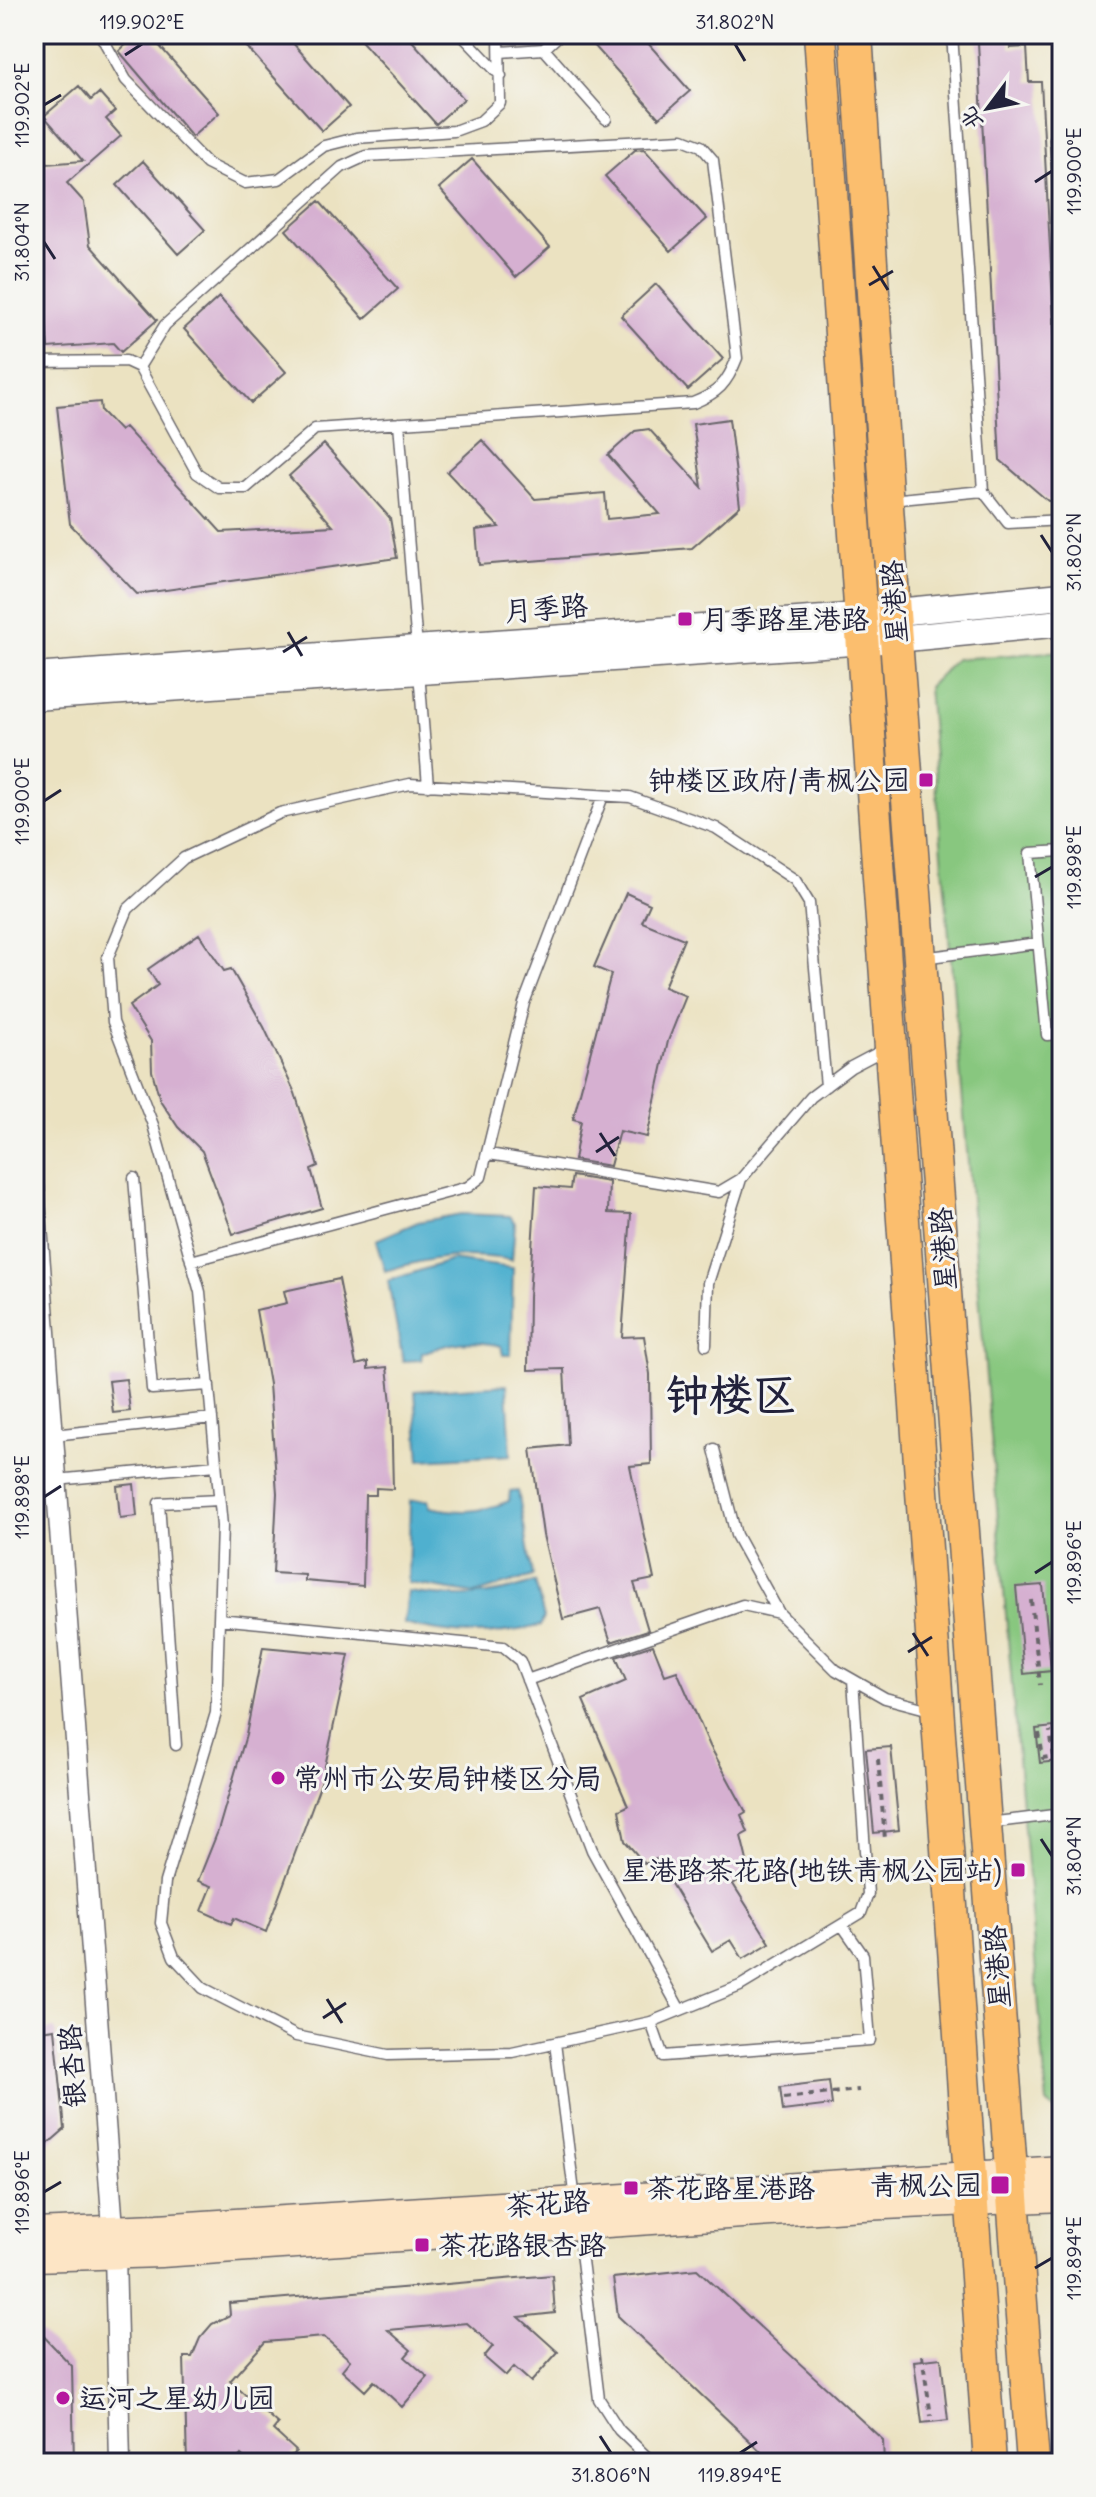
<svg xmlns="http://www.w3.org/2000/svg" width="1096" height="2497" viewBox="0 0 1096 2497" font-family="Delius,'LXGW WenKai TC',sans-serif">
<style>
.green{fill:#88c77f;stroke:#55745d;stroke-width:2}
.water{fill:#50b0cf;stroke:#396985;stroke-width:2}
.building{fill:#d6b0d1}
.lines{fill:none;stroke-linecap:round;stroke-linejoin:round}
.service-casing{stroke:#68656a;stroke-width:13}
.minor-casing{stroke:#68656a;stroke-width:23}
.tertiary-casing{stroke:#68656a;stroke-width:29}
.secondary-casing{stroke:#68656a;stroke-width:31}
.primary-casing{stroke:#68656a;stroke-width:35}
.path{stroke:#68656a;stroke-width:4;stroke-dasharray:6 6;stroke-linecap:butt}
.service{stroke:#fff;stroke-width:10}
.minor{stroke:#fff;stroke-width:20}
.tertiary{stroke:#fff;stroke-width:26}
.secondary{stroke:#fde5c5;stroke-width:28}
.primary{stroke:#fbbe6e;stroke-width:32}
.ticks{fill:none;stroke:#22223b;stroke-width:3}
.poi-dot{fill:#b5179e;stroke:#f6f6f2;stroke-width:3}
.labels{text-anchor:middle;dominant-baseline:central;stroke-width:6;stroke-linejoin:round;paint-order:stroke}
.street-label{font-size:28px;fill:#22223b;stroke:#f6f6f2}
.poi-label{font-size:28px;fill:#22223b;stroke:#f6f6f2;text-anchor:start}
.town-label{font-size:44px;font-weight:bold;fill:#22223b;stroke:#f6f6f2}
.neatline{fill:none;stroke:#22223b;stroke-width:3}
.ticks-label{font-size:20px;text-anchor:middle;fill:#22223b}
</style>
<rect width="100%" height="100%" fill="#f6f6f2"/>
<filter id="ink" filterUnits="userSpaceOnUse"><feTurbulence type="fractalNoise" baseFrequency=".0125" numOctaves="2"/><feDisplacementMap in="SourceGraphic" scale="16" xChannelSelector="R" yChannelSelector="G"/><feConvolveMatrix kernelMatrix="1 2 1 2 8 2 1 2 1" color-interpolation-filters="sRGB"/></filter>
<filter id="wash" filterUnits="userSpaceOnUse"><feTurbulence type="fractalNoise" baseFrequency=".006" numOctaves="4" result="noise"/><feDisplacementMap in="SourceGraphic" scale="32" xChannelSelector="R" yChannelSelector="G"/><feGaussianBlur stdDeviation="1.8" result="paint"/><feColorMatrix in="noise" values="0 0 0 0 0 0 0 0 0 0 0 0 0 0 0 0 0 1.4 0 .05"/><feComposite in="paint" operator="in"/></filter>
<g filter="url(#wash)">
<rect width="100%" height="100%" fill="#ebe2c1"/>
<path class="green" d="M 1062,651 L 1062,2117 L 1047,2103 L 928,687 L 956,659 Z"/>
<path class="water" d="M 461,1214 L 510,1216 L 515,1223 L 512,1260 C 466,1252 430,1257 385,1271 L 376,1240 L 418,1222 Z
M 452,1260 L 513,1268 L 511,1355 L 503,1355 L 501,1346 C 471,1339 451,1342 422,1353 L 421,1360 L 403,1361 L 388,1281 Z
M 507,1385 L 511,1455 L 420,1460 L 415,1391 Z
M 518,1491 L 533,1576 L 475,1594 L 408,1583 L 410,1501 L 428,1500 L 430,1507 C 460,1513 480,1513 509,1501 L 510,1492 Z
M 535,1582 L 544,1618 L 540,1626 C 488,1637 456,1637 404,1624 L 408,1592 C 454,1599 491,1598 535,1582 Z"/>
<g id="blocks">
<path class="building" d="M 137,34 L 149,34 L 219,113 L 192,137 L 119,51 Z
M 260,34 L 285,34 L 349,107 L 322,131 L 246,46 Z
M 355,34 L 406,34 L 464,99 L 436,124 Z
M 584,34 L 640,34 L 690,91 L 659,118 Z
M 1010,41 L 1010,48 L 1027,47 L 1029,82 L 1041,82 L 1059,415 L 1062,415 L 1062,500 L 1048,501 L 1000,460 L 978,42 Z
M 79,86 L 91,100 L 99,93 L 115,111 L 106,119 L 121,136 L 67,183 L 84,202 L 90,245 L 157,320 L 121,352 L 113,343 L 48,348 L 34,165 L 83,161 L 44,116 Z
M 644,149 L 707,219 L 671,251 L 605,176 L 635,150 Z
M 472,159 L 550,247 L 516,277 L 439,188 Z
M 143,161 L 205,230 L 178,254 L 117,185 Z
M 319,201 L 398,289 L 364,319 L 286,230 Z
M 656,284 L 723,359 L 688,390 L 621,316 Z
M 219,297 L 286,372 L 251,403 L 184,329 Z
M 100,402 L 101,411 L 120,431 L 125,427 L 221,532 L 333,526 L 289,476 L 324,444 L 390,518 L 397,558 L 137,594 L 70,524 L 57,406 Z
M 729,419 L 740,506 L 692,548 L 479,565 L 476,530 L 499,527 L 447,472 L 482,440 L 535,499 L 605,493 L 607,519 L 660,514 L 608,455 L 635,431 L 649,429 L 702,487 L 693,424 Z
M 626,893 L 650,904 L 642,922 L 684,939 L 664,987 L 686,996 L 668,1041 L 647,1137 L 619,1131 L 610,1166 L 574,1160 L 581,1121 L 573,1119 L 611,974 L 594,967 Z
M 199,934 L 224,971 L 231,969 L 264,1027 L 295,1093 L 318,1166 L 311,1169 L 322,1208 L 233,1234 L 202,1151 L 178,1127 L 160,1100 L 152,1071 L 151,1041 L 129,1006 L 158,985 L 148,969 Z
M 572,1176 L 609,1182 L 608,1213 L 631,1214 L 622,1337 L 644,1336 L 650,1374 L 651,1464 L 630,1466 L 654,1579 L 634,1583 L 648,1630 L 611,1642 L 600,1609 L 563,1619 L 543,1535 L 531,1449 L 568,1445 L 564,1369 L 528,1370 L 529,1297 L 536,1186 L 570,1189 Z
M 339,1279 L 356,1365 L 368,1362 L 368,1369 L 387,1367 L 391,1403 L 393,1489 L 376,1488 L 376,1495 L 365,1495 L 363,1586 L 305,1581 L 305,1575 L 273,1573 L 277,1493 L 269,1384 L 256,1310 L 287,1303 L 284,1291 Z
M 126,1379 L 130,1411 L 113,1413 L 109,1381 Z
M 134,1484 L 137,1516 L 120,1518 L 117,1486 Z
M 1043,1585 L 1051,1671 L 1024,1674 L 1016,1587 Z
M 653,1645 L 665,1675 L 677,1671 L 710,1746 L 746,1812 L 741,1815 L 748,1832 L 741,1836 L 750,1873 L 733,1884 L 770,1943 L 743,1959 L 731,1940 L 712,1951 L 656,1859 L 645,1864 L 625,1841 L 619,1810 L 628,1806 L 583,1700 L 626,1681 L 616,1657 Z
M 263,1647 L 349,1655 L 322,1780 L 266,1932 L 234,1918 L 231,1924 L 202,1911 L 212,1886 L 198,1881 L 218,1831 L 246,1735 Z
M 1054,1727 L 1058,1761 L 1040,1763 L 1036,1729 Z
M 891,1747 L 899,1830 L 874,1833 L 866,1749 Z
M 55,2029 L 65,2129 L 34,2156 L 34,2032 Z
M 829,2081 L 832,2105 L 783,2111 L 780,2087 Z
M 697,2269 L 883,2440 L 884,2463 L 773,2463 L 618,2316 L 613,2278 Z
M 552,2275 L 555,2313 L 519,2317 L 558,2352 L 531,2382 L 514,2367 L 506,2376 L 484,2357 L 493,2346 L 467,2323 L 388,2330 L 411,2350 L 405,2357 L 428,2377 L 402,2407 L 374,2381 L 365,2391 L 342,2370 L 350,2360 L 324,2337 L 265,2342 L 230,2381 L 278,2424 L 273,2430 L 296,2451 L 285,2463 L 250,2463 L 241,2455 L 234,2463 L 187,2463 L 184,2357 L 192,2357 L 200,2338 L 212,2324 L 230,2315 L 229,2303 Z
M 34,2326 L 72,2366 L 74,2463 L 34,2463 Z
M 941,2358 L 948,2420 L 922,2423 L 914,2361 Z"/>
</g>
</g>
<g filter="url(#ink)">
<use href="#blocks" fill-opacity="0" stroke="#68656a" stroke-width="2"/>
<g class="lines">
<g class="service-casing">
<path id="service" d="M 100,34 L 126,80 L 207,164 L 245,183 L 279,179 L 324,146 L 356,138 L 454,131 L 481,121 L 500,103 L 499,34
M 461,34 L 501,76
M 952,34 L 983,491 L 1008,523 L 1062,520
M 544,49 L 606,119
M 500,52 L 544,49 L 560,34
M 1055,139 L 1062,237
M 34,362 L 126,361 L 139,367 L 197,473 L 219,488 L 246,488 L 315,429 L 693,403 C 718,393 727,384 737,358 L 713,160 L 701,146 L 683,139 L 366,156 L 342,167 L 165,325 L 139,367
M 399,423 L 417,648
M 890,500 L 983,491
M 419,672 L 428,786
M 1062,851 L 1030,853 L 1047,1035 L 1062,1034
M 922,958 L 1038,943
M 826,1086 L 809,903 L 795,880 L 716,828 L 630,797 L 410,784 L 280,813 L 184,858 L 128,909 L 108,957 L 113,1022 L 153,1125 L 200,1292 L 222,1526 L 216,1713 L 165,1882 L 161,1923 L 174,1957 L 203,1988 L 296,2036 L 388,2055 L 512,2052 L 651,2022 L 740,1986 L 861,1913 L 868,1894 L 853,1680
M 489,1154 L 719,1192 L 741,1179
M 134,1178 L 152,1389 L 209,1385
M 191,1261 L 468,1187 L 481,1177 L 524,1003 L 603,796
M 706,1345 L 708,1283 L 741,1179 L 811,1097 L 851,1067 L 887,1048
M 53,1435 L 212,1418
M 714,1449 L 736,1535 L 779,1613 L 836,1670 L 885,1698 L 934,1711
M 34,1493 L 56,1480 L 216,1465
M 219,1619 L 503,1647 L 520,1661 L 592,1850 L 680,2010
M 527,1680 L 743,1605 L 779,1613
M 176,1745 L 159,1503 L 219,1500
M 988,1823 L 1062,1814
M 651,2022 L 663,2056 L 870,2040 L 863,1955 L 842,1925
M 555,2043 L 575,2200
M 578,2228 L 599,2399 L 619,2430 L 653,2463"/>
</g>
<g class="minor-casing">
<path id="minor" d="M 34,1187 L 115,2254 L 120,2463"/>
</g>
<g class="tertiary-casing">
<path id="tertiary" d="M 34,677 L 824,619 L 1062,596
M 34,697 L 896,639 L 1062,623"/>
</g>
<g class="secondary-casing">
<path id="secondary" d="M 34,2233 L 158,2228 L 1062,2170
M 34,2257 L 161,2253 L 862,2206 L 1062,2197"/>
</g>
<g class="primary-casing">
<path id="primary" d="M 820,34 L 990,2463
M 856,34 L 894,613 L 1033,2463"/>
</g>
<path class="path" d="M 1031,1600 L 1040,1685
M 1039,1733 L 1043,1758 L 1054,1756 L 1050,1731
M 878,1759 L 885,1839
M 784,2098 L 859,2090
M 922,2355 L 931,2416"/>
<use href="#service" class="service"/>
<use href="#minor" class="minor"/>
<use href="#tertiary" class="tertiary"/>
<use href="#secondary" class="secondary"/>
<use href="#primary" class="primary"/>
</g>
</g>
<path class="ticks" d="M 735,44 L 745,61M 125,55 L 142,44M 44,105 L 61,95M 1035,182 L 1052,171M 44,242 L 55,259M 873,266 L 888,290M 869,285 L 893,271M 1041,535 L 1052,552M 288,632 L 302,656M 283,652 L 307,637M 44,801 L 61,790M 1035,877 L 1052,867M 600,1133 L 615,1156M 596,1152 L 619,1137M 44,1497 L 61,1486M 1035,1573 L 1052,1562M 913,1633 L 928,1656M 908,1652 L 932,1637M 1041,1839 L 1052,1856M 327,1999 L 342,2023M 323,2018 L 346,2003M 44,2192 L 61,2182M 1035,2268 L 1052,2258M 600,2436 L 611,2453M 740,2453 L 757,2442"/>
<g class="poi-dot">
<rect x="677" y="611" width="16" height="16" rx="4"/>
<rect x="918" y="772" width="16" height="16" rx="4"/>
<circle cx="278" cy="1778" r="8"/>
<rect x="1010" y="1862" width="16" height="16" rx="4"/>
<rect x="990" y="2175" width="20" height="20" rx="4"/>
<rect x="623" y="2180" width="16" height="16" rx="4"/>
<rect x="414" y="2237" width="16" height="16" rx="4"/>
<circle cx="63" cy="2398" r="8"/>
</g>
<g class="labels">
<g class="street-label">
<text transform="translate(894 602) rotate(-94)">星港路</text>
<text transform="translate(546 608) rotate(-4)">月季路</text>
<text transform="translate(943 1249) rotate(-94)">星港路</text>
<text transform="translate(997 1967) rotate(-94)">星港路</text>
<text transform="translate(72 2066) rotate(-94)">银杏路</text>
<text transform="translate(548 2203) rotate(-4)">茶花路</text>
</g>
<g class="poi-label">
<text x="701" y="619">月季路星港路</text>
<text x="910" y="780" text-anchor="end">钟楼区政府/青枫公园</text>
<text x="294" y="1778">常州市公安局钟楼区分局</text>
<text x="1002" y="1870" text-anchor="end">星港路茶花路(地铁青枫公园站)</text>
<text x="982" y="2185" text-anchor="end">青枫公园</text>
<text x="647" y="2188">茶花路星港路</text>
<text x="438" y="2245">茶花路银杏路</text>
<text x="79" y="2398">运河之星幼儿园</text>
</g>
<g class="town-label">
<text x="731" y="1394">钟楼区</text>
</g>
</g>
<rect width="1096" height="2497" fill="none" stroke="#f6f6f2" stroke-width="88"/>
<g transform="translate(988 108) rotate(238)" stroke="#f6f6f2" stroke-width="6" paint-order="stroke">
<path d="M0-6L14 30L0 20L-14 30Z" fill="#22223b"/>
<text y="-12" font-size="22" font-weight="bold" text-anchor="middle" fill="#22223b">北</text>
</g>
<rect x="44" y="44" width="1008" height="2409" class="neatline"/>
<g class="ticks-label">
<text x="142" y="29">119.902°E</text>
<text x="735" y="29">31.802°N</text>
<text transform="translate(22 105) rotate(-90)" y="7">119.902°E</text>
<text transform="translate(1074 171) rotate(-90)" y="7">119.900°E</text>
<text transform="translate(22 242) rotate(-90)" y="7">31.804°N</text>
<text transform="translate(1074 552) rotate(-90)" y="7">31.802°N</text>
<text transform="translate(22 801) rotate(-90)" y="7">119.900°E</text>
<text transform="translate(1074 867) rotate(-90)" y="7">119.898°E</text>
<text transform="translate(22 1497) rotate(-90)" y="7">119.898°E</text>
<text transform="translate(1074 1562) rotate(-90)" y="7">119.896°E</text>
<text transform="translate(1074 1856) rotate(-90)" y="7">31.804°N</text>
<text transform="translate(22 2192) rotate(-90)" y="7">119.896°E</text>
<text transform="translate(1074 2258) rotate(-90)" y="7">119.894°E</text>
<text x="611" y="2482">31.806°N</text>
<text x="740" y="2482">119.894°E</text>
</g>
</svg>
